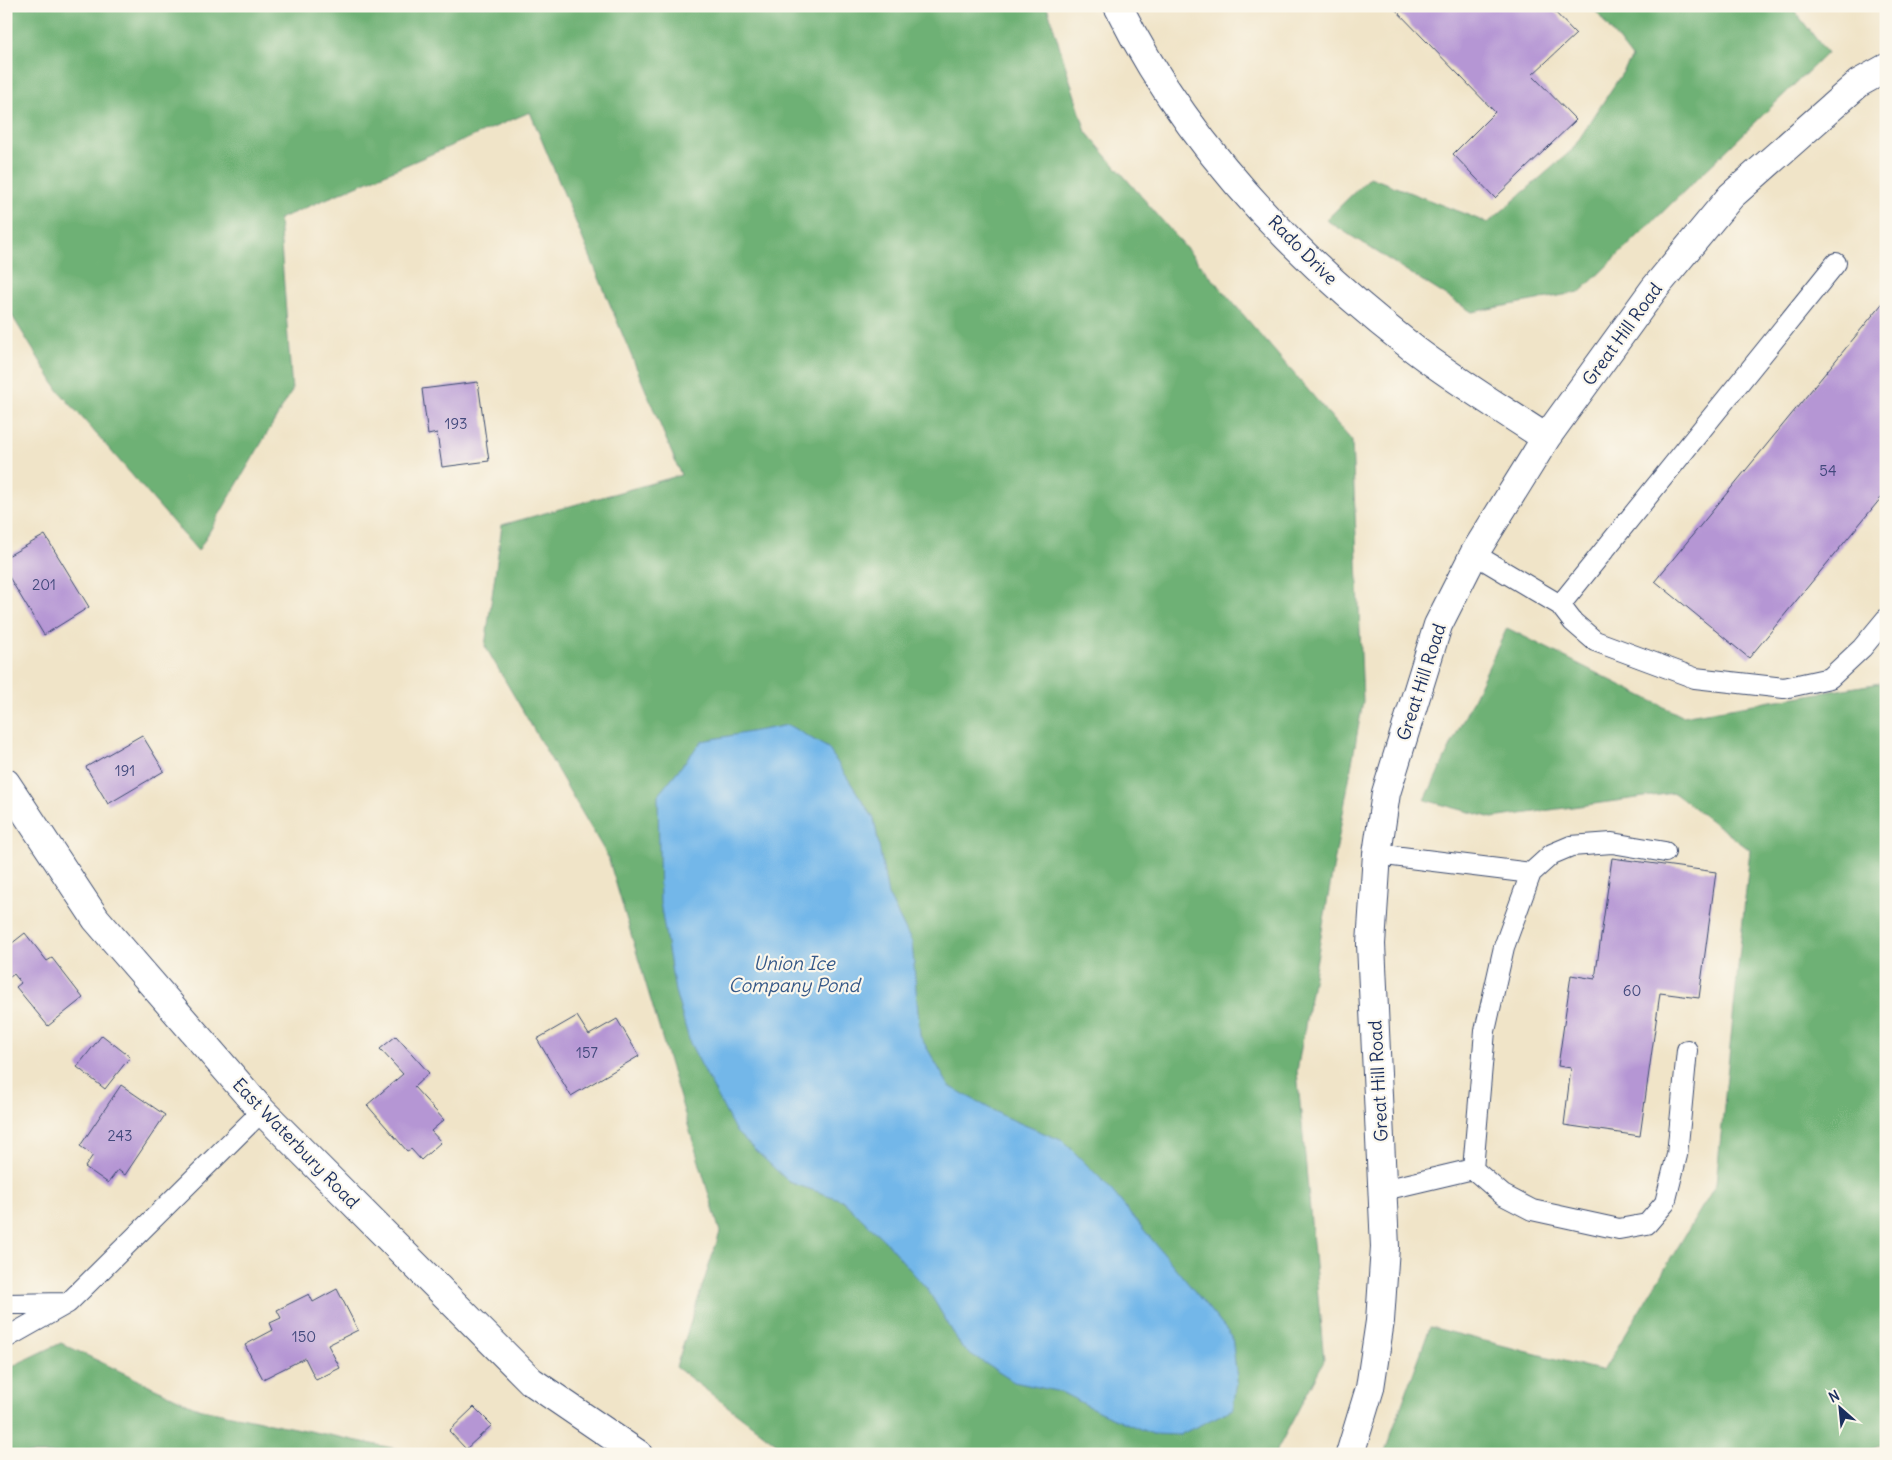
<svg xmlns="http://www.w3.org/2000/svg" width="1892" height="1460" viewBox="0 0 1892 1460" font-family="Delius,sans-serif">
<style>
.forest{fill:#6eb174;stroke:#447069}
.water{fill:#73b7e9;stroke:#4773a4}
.building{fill:#b596d4}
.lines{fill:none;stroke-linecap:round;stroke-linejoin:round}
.lane-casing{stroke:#3b4a6e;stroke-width:22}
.street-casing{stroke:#3b4a6e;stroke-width:30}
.lane{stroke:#fff;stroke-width:20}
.street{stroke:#fff;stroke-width:28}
.labels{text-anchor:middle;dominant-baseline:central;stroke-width:4.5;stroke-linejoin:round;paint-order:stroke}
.number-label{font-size:15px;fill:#42497c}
.street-label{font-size:18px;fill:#1b2f5e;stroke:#fbf7ec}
.water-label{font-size:19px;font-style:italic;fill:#355888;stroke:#fbf7ec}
</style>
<rect width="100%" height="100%" fill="#fbf7ec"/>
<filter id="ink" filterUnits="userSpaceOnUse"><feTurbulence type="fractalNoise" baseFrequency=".02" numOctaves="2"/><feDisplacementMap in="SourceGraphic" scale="10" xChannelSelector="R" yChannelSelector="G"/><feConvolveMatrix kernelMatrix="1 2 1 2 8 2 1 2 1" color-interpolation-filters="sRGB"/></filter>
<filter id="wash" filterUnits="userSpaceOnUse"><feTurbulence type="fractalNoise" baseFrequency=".0096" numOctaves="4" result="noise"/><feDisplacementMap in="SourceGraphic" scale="20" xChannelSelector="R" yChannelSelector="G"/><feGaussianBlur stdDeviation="1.12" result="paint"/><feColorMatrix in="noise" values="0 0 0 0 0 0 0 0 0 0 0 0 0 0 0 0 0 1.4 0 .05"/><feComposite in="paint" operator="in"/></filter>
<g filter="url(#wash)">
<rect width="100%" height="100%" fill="#f0e4c8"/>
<path class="forest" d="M 6,6 L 1047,6 L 1086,132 L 1352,441 L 1363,701 L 1297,1071 L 1324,1361 L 1275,1454 L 790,1454 L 676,1367 L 720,1232 L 608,857 L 485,646 L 502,525 L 681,475 L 530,112 L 279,219 L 292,391 L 198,551 L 58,390 L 6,306 Z
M 1592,6 L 1791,6 L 1827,53 L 1580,292 L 1472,312 L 1326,220 L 1370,177 L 1488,223 L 1572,150 L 1632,58 Z
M 1507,628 L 1682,716 L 1886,682 L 1886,1443 L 1855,1454 L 1384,1454 L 1430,1327 L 1603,1371 L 1716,1184 L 1750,850 L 1674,793 L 1492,818 L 1425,800 Z
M 61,1343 L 197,1408 L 402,1450 L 403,1454 L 6,1454 L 6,1369 Z"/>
<path class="water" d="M 788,725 L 828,748 L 874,819 L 888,895 L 912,943 L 920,1036 L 949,1086 L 1005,1117 L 1063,1141 L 1107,1185 L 1232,1337 L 1237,1380 L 1233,1409 L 1179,1435 L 1152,1434 L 1100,1412 L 1061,1392 L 1014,1382 L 963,1349 L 928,1290 L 885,1241 L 842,1200 L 789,1182 L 736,1132 L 690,1043 L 675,991 L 660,902 L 658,795 L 702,741 Z"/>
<g id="blocks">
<path class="building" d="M 1392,6 L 1549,6 L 1576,34 L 1532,75 L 1576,120 L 1495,198 L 1453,154 L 1495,112 Z
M 1886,299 L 1886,492 L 1749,658 L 1655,581 Z
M 478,382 L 489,461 L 442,467 L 437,433 L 428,435 L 422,389 Z
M 45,535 L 89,607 L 44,635 L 6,572 L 6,557 Z
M 142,735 L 164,771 L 108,804 L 86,767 Z
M 1612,858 L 1716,872 L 1699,998 L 1660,993 L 1640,1136 L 1564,1125 L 1571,1068 L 1558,1066 L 1571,975 L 1595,979 Z
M 25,933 L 47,961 L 52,958 L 83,998 L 48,1026 L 16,987 L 21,983 L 14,974 L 6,980 L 6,948 Z
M 577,1016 L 589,1035 L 617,1019 L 639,1056 L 571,1096 L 537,1039 Z
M 102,1035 L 130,1057 L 105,1089 L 77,1067 Z
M 396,1036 L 429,1073 L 414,1087 L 444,1120 L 431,1131 L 441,1142 L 421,1160 L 411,1149 L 407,1151 L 367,1105 L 403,1074 L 380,1049 Z
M 121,1085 L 165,1115 L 125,1175 L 118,1170 L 108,1183 L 85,1167 L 93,1155 L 80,1146 Z
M 337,1289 L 358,1330 L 328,1345 L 340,1368 L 316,1380 L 305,1358 L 263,1379 L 245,1345 L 273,1330 L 270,1323 L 281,1318 L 277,1310 L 309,1294 L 313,1302 Z
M 474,1407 L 492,1425 L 466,1449 L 449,1431 Z"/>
</g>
</g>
<g filter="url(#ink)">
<use href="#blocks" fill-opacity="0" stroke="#3b4a6e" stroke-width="1"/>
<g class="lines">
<g class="lane-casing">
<path id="lane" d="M 1474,554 L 1560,605 L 1573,622 L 1595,641 L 1695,678 L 1784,688 L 1830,678 L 1862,648 L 1886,619
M 1560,605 L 1836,263
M 1377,854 L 1531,873
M 1473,1169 L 1503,1195 L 1532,1210 L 1619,1229 L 1647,1224 L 1665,1203 L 1677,1155 L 1687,1050
M 1384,1190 L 1473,1169 L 1485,1031 L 1504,947 L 1531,873 L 1552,854 L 1571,846 L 1612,843 L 1665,852
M 6,1304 L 66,1303
M 6,1338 L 68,1303 L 262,1111"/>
</g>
<g class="street-casing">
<path id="street" d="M 1118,6 C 1186,143 1295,257 1414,349 C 1456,381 1502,409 1546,438
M 6,783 L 96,919 L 262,1111 L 531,1381 L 638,1454
M 1350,1454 L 1370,1388 L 1380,1321 L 1385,1247 L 1371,944 L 1377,854 L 1386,793 L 1438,625 L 1474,554 L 1546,438 L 1654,289 L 1731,196 L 1859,83 L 1886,68"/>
</g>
<use href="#lane" class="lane"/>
<use href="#street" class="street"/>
</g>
</g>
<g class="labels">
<g class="number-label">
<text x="456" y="423">193</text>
<text x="1828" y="470">54</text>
<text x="44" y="584">201</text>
<text x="125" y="770">191</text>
<text x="1632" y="990">60</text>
<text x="587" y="1052">157</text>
<text x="120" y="1135">243</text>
<text x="304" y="1336">150</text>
</g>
<g class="street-label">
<text transform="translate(1303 250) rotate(45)">Rado Drive</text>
<text transform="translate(1622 334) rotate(-54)">Great Hill Road</text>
<text transform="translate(1421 682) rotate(-72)">Great Hill Road</text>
<text transform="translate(1378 1081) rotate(-93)">Great Hill Road</text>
<text transform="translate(296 1143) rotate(46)">East Waterbury Road</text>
</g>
<g class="water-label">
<text x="794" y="963">Union Ice<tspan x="794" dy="22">Company Pond</tspan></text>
</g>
</g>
<rect width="1892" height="1460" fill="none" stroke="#fbf7ec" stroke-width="25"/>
<g transform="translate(1840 1408) rotate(333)" stroke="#fbf7ec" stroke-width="4" paint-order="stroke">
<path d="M0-4L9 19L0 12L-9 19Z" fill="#1b2f5e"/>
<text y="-8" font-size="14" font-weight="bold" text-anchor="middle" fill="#1b2f5e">N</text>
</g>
</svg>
